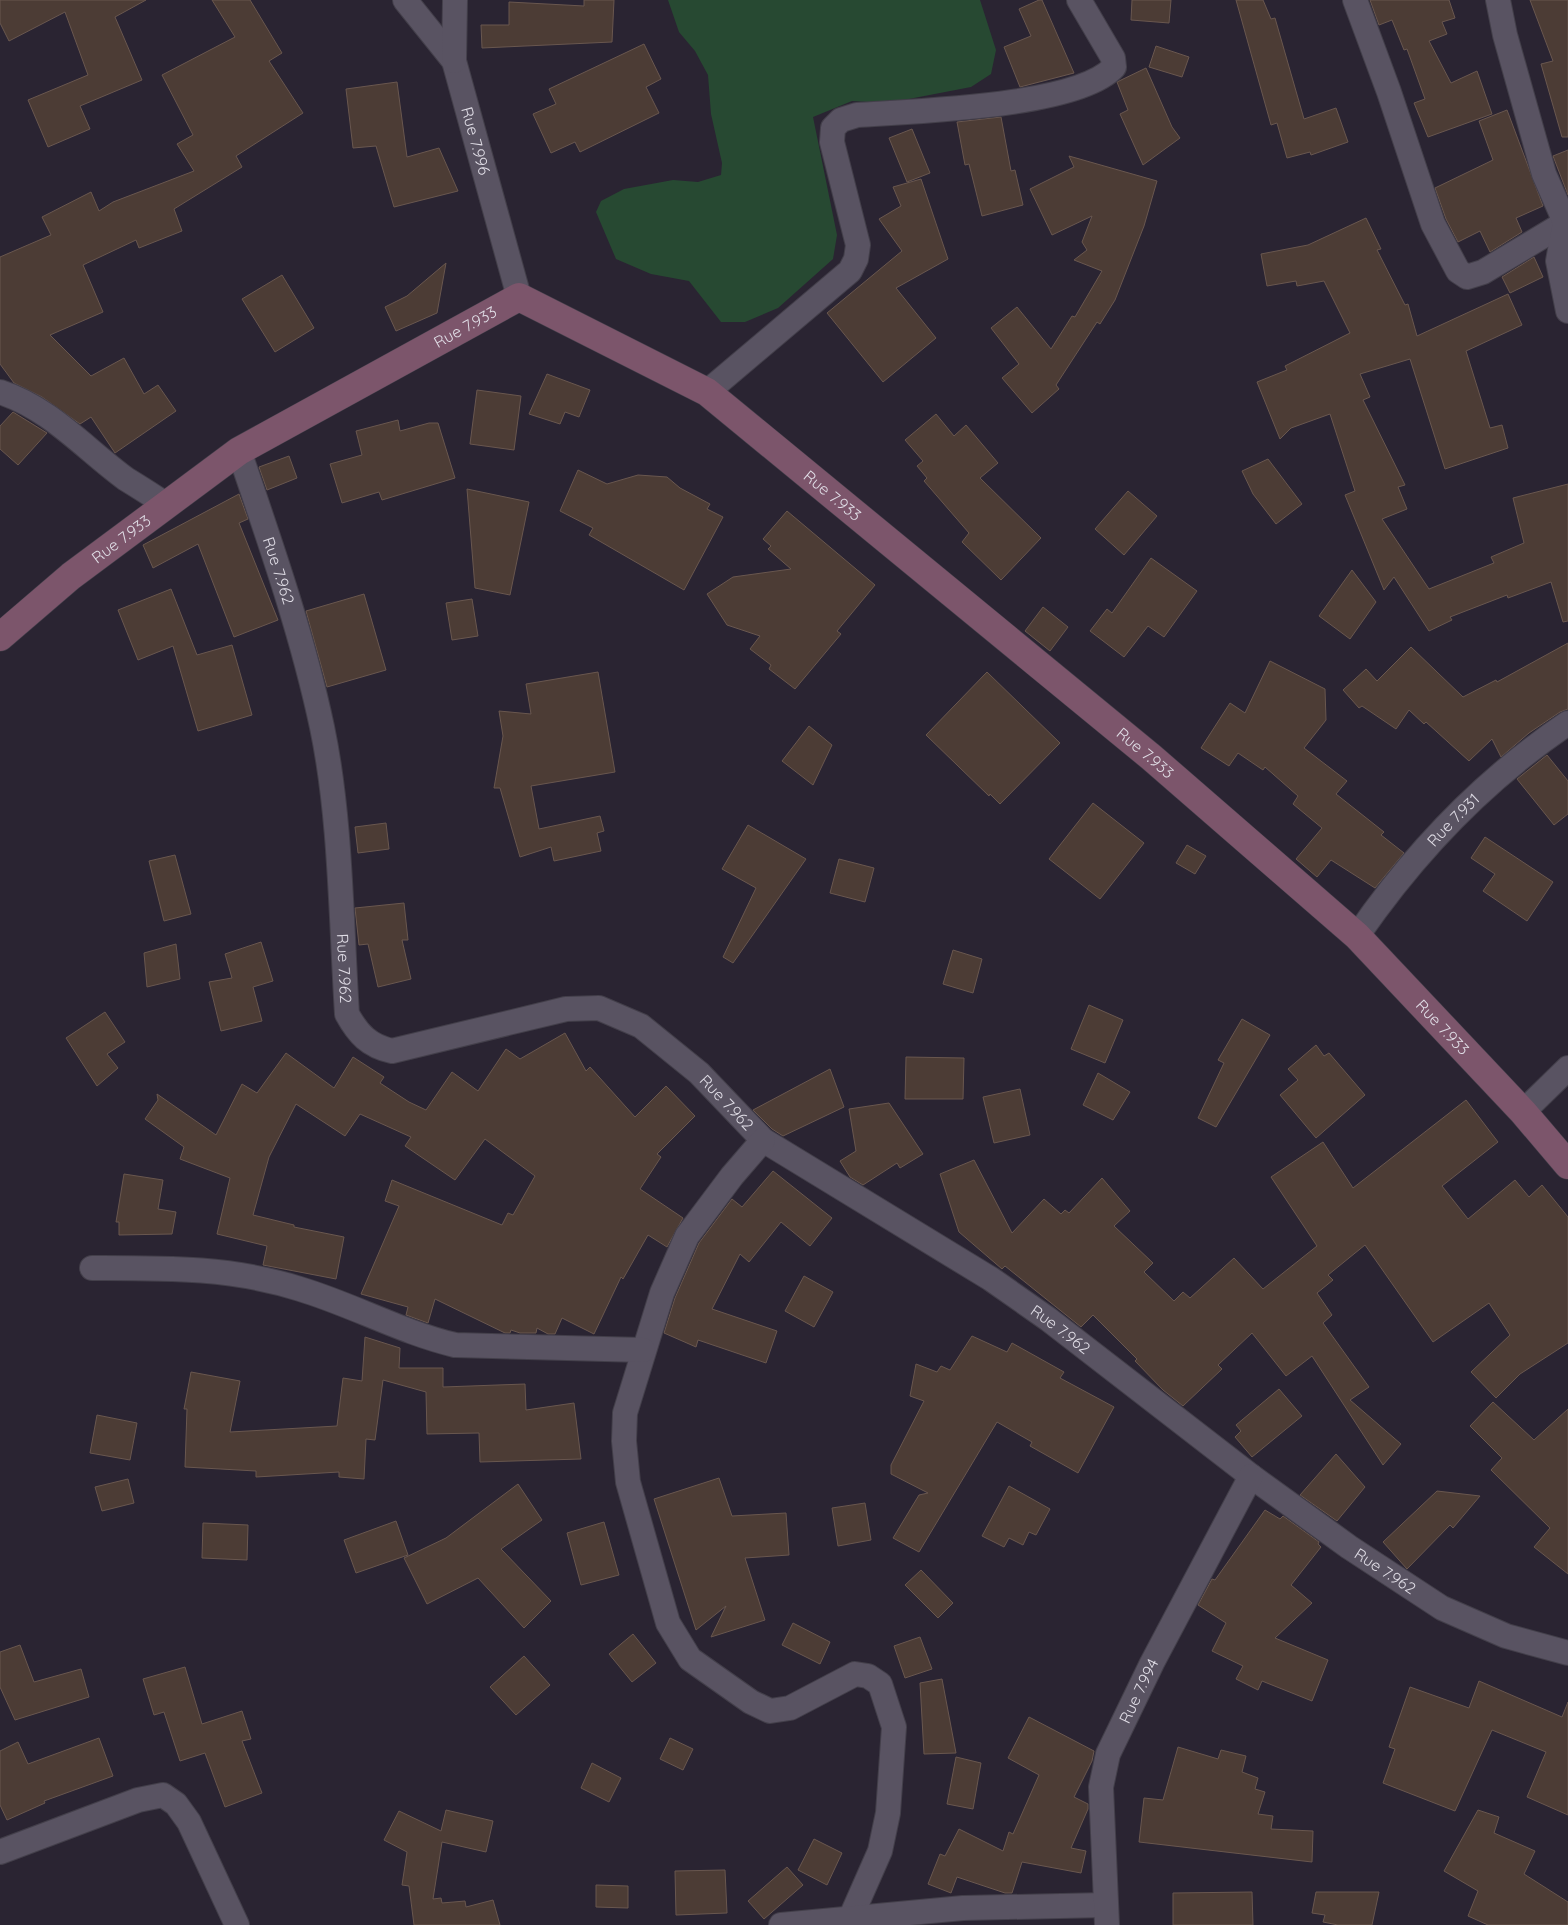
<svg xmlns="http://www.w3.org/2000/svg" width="1568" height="1925" viewBox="0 0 1568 1925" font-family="Quicksand,sans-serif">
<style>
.green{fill:#274932}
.building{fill:#4c3c35;stroke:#69574f}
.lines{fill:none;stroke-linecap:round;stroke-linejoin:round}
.street-casing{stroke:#433f4a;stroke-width:26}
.secondary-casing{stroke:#433f4a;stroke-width:29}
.street{stroke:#595362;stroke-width:24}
.secondary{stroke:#7c556b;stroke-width:28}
.labels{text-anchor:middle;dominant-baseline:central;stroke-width:5;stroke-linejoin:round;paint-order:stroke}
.street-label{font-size:16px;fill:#dfdce5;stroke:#201a28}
</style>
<rect width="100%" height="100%" fill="#2a2432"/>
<path class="green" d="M 668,0 L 980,0 L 996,50 L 991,74 L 971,87 L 888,103 L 852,101 L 813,117 L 837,235 L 833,259 L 778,308 L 745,322 L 721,322 L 689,281 L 651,274 L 616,259 L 596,212 L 601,201 L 624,189 L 673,180 L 698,182 L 721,175 L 722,163 L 711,114 L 708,75 L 695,51 L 679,32 Z"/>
<path class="building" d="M 0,0 L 146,0 L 115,17 L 142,80 L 80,106 L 90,129 L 48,147 L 28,100 L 88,75 L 65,12 L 9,41 L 0,23 Z
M 212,0 L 250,0 L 282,53 L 269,61 L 303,113 L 236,156 L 242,167 L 174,209 L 182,231 L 139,248 L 136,240 L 83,265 L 103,312 L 50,335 L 91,376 L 124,358 L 144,394 L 158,385 L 176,411 L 115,453 L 91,417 L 80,424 L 42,397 L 14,383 L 0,364 L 0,257 L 51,235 L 42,217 L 91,192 L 99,211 L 113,202 L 194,171 L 177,144 L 193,135 L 162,75 L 235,37 Z
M 584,0 L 614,0 L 612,42 L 482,48 L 481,25 L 509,25 L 509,2 L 584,6 Z
M 1039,0 L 1042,0 L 1074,73 L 1020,87 L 1004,47 L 1031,36 L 1019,9 Z
M 1132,0 L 1171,0 L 1169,23 L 1131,20 Z
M 1236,0 L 1263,0 L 1271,19 L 1275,18 L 1304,119 L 1336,108 L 1348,142 L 1311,155 L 1310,152 L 1287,158 L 1277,123 L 1271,125 Z
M 1370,0 L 1449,0 L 1455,18 L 1442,22 L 1447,34 L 1429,41 L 1451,83 L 1477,71 L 1492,114 L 1428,137 L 1414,103 L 1425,99 L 1407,49 L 1404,50 L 1392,20 L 1379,25 Z
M 1530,0 L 1568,0 L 1568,137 L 1562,137 L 1541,64 L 1553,61 Z
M 644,44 L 661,79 L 646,87 L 659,113 L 580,152 L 575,142 L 551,153 L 533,114 L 556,104 L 549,89 Z
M 1156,46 L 1189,57 L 1182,77 L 1149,67 Z
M 1146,68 L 1172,127 L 1180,138 L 1143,165 L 1120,114 L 1128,110 L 1117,82 Z
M 397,82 L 407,157 L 439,148 L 458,191 L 394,207 L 376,146 L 353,148 L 346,89 Z
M 1507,110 L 1543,206 L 1516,218 L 1522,232 L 1490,252 L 1480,231 L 1458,242 L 1446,219 L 1435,188 L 1493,160 L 1479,121 Z
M 1001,117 L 1011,171 L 1015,170 L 1023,205 L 982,216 L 969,164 L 965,165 L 957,122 Z
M 912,129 L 930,173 L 907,182 L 889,138 Z
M 1568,150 L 1568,195 L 1553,156 Z
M 1069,156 L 1157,181 L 1144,226 L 1115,300 L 1100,324 L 1097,322 L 1056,385 L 1059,389 L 1032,413 L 1002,378 L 1019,364 L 991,328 L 1017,307 L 1051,349 L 1072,316 L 1075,317 L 1102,271 L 1074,260 L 1087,250 L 1082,242 L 1092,216 L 1052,235 L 1030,189 L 1074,167 Z
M 921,179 L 948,259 L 896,288 L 936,338 L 883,382 L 827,313 L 902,251 L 879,219 L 901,206 L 893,187 Z
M 1366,218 L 1381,249 L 1377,250 L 1405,305 L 1408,304 L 1417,336 L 1508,294 L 1522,325 L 1466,351 L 1490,428 L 1502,425 L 1508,448 L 1445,469 L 1410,359 L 1360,374 L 1370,397 L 1363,400 L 1405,485 L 1398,487 L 1407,509 L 1382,519 L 1429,589 L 1494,563 L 1491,557 L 1524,543 L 1513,498 L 1568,484 L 1568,621 L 1563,622 L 1551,582 L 1508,598 L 1507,595 L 1450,617 L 1452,620 L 1429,631 L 1394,577 L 1384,590 L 1345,495 L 1355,491 L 1330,414 L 1291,428 L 1280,439 L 1257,382 L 1287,370 L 1285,366 L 1350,333 L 1324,281 L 1297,286 L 1296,281 L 1267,286 L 1261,254 L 1308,245 Z
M 1534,257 L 1543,277 L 1510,293 L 1502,277 Z
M 446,263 L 437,313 L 396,331 L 385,307 L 407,296 Z
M 282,275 L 314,328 L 275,352 L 242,299 Z
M 547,374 L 590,390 L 579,417 L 565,412 L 560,424 L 529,414 Z
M 477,390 L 521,396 L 514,450 L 470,444 Z
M 13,412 L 47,433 L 18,465 L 0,449 L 0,426 Z
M 936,414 L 954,436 L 966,425 L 998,463 L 980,478 L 1041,538 L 1001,580 L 962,542 L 969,533 L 924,481 L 927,478 L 917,466 L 923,461 L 905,440 Z
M 398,420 L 400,431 L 429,423 L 438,423 L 455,478 L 382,500 L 379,492 L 342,503 L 330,464 L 362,455 L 356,431 Z
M 289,456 L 297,478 L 267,490 L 259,467 Z
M 1268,459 L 1302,504 L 1276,524 L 1253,494 L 1242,471 Z
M 578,470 L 607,484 L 638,475 L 667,477 L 680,488 L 710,504 L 707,509 L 723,517 L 684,590 L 589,535 L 593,528 L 560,511 Z
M 467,489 L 529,502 L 510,595 L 475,588 Z
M 1128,491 L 1157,516 L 1124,555 L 1095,529 Z
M 239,494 L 248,519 L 239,523 L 278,620 L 234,637 L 198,544 L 153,568 L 143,545 Z
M 787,511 L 875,585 L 837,631 L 841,634 L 795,689 L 769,669 L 771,665 L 750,649 L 760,636 L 727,625 L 707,594 L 733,577 L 791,569 L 768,549 L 771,546 L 763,539 Z
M 1151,558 L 1197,591 L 1164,637 L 1148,626 L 1124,657 L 1090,631 L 1107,609 L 1112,613 Z
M 1352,570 L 1376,602 L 1350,639 L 1319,616 Z
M 171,589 L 197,655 L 232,645 L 252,715 L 198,731 L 173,646 L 138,660 L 118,610 Z
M 364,594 L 386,670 L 327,687 L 306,611 Z
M 472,599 L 478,636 L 452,640 L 446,603 Z
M 1043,607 L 1068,627 L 1050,651 L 1025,631 Z
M 1568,643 L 1568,709 L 1560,712 L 1529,733 L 1501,757 L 1492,739 L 1469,761 L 1426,722 L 1424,724 L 1409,710 L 1396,729 L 1362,706 L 1359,708 L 1343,690 L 1366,669 L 1377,681 L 1411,647 L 1463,697 L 1496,680 L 1497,682 Z
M 1270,661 L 1325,689 L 1326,720 L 1304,748 L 1347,781 L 1336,794 L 1384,832 L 1381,835 L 1404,853 L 1375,888 L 1331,860 L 1317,877 L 1296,859 L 1322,828 L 1293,804 L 1298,796 L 1265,767 L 1263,770 L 1238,753 L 1229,766 L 1201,748 L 1230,703 L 1245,713 Z
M 598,672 L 615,772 L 531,786 L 539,829 L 600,816 L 604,831 L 597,833 L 601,851 L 554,861 L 551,847 L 520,857 L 500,788 L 494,788 L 503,736 L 499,711 L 531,714 L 526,684 Z
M 987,672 L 1060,743 L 1000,804 L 990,794 L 989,796 L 926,735 Z
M 809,726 L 832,745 L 813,785 L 782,761 Z
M 1547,755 L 1568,781 L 1568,814 L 1554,825 L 1517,779 Z
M 1093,803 L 1144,843 L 1100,899 L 1049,859 Z
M 386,823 L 389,849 L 358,853 L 355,827 Z
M 748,825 L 806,859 L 733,963 L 723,957 L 756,888 L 722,869 Z
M 1485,837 L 1553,882 L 1527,921 L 1483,891 L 1495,874 L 1471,858 Z
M 1187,845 L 1206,856 L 1195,874 L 1176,863 Z
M 175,855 L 191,914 L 164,921 L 149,861 Z
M 839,859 L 874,868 L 865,902 L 830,893 Z
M 404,903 L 408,940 L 402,940 L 411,979 L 378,987 L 368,944 L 359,945 L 355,908 Z
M 261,942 L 273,981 L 253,987 L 262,1021 L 221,1031 L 209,982 L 232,978 L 225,954 Z
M 176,944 L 180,979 L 147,987 L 144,953 Z
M 953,950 L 982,959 L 973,993 L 943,984 Z
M 1089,1005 L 1123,1020 L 1105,1063 L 1071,1049 Z
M 105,1012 L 125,1042 L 107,1054 L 118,1068 L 97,1086 L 66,1038 Z
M 1242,1019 L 1270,1035 L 1216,1127 L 1198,1118 L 1224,1063 L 1218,1060 Z
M 565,1033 L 586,1071 L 590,1067 L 635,1117 L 666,1086 L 695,1116 L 657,1154 L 661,1157 L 640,1189 L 683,1218 L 667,1247 L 648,1235 L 623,1279 L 621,1277 L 594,1334 L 562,1318 L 555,1334 L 548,1334 L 537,1328 L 536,1333 L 520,1333 L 511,1330 L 510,1333 L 505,1333 L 435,1299 L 428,1323 L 406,1315 L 408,1307 L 361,1294 L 399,1206 L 385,1201 L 392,1180 L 502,1225 L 508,1213 L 513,1215 L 535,1176 L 485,1139 L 455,1180 L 405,1146 L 411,1137 L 360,1114 L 345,1136 L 296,1104 L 269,1157 L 253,1215 L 294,1225 L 294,1227 L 344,1237 L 336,1279 L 263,1265 L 267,1246 L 217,1234 L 230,1178 L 180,1159 L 184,1147 L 145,1119 L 158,1100 L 157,1094 L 216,1135 L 242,1084 L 257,1093 L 286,1053 L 334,1088 L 353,1057 L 384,1077 L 380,1083 L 409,1102 L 426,1110 L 452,1072 L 478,1091 L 506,1049 L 520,1059 Z
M 1316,1045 L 1324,1056 L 1329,1053 L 1365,1095 L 1316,1138 L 1280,1095 L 1298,1080 L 1288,1069 Z
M 906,1057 L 964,1058 L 963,1099 L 905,1099 Z
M 830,1069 L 844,1107 L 783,1136 L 772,1129 L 753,1110 Z
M 1098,1073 L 1130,1092 L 1113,1120 L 1083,1105 Z
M 1020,1089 L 1030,1135 L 994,1143 L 983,1097 Z
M 1466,1100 L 1498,1142 L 1442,1186 L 1468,1219 L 1515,1180 L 1529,1197 L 1542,1185 L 1568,1217 L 1568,1343 L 1520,1374 L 1496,1398 L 1471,1372 L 1510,1335 L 1489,1303 L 1433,1342 L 1365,1245 L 1328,1275 L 1333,1280 L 1317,1293 L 1332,1315 L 1323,1323 L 1369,1387 L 1350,1400 L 1401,1444 L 1383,1465 L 1312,1356 L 1286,1376 L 1252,1333 L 1218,1365 L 1222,1369 L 1183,1406 L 1163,1390 L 1135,1361 L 1137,1359 L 1093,1315 L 1081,1327 L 1005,1266 L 1002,1269 L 959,1232 L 940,1174 L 974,1160 L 1012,1233 L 1044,1199 L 1061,1214 L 1065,1210 L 1069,1213 L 1102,1178 L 1130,1211 L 1114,1226 L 1153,1263 L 1144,1272 L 1174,1301 L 1183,1292 L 1190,1298 L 1234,1258 L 1263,1289 L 1317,1246 L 1271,1177 L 1323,1142 L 1353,1188 Z
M 889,1103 L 923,1154 L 900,1168 L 897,1163 L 863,1185 L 850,1177 L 840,1161 L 856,1151 L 849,1109 Z
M 773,1171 L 832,1218 L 810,1246 L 781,1222 L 749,1262 L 740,1254 L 712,1309 L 777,1331 L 766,1363 L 698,1340 L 696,1347 L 664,1333 L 675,1298 L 699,1243 L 732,1199 L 742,1207 Z
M 124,1174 L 163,1180 L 158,1209 L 176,1212 L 172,1234 L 119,1235 L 119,1222 L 116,1222 Z
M 804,1276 L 833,1292 L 814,1327 L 785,1311 Z
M 972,1336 L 1007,1352 L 1012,1343 L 1064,1372 L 1060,1378 L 1114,1407 L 1078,1473 L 1030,1446 L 1032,1442 L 997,1422 L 919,1552 L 893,1538 L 919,1495 L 928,1493 L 891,1474 L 891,1465 L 924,1401 L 910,1396 L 916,1364 L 937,1372 L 941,1366 L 950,1370 Z
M 365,1337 L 400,1348 L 399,1368 L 443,1368 L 443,1387 L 525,1384 L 526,1410 L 574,1403 L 581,1459 L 480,1462 L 479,1433 L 427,1434 L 426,1392 L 383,1380 L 375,1440 L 366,1439 L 364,1479 L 339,1477 L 339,1472 L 256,1477 L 256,1471 L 185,1467 L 187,1409 L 184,1409 L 191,1372 L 240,1381 L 230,1432 L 337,1426 L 343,1378 L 362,1381 Z
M 1279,1389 L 1302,1416 L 1252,1457 L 1235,1437 L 1241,1431 L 1236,1425 Z
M 1493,1402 L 1534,1440 L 1568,1409 L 1568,1574 L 1534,1547 L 1550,1528 L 1491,1470 L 1502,1458 L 1470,1426 Z
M 97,1415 L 137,1423 L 130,1460 L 90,1453 Z
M 1336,1454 L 1365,1487 L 1337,1521 L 1300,1495 Z
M 719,1478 L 732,1516 L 786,1513 L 789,1555 L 745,1558 L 765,1620 L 711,1637 L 726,1606 L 696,1630 L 654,1499 Z
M 128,1479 L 134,1503 L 102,1511 L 95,1487 Z
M 518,1484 L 542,1520 L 501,1549 L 551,1601 L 524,1628 L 478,1578 L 427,1604 L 404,1558 L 446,1538 Z
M 1009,1486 L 1050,1509 L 1036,1535 L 1029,1532 L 1023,1545 L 1009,1538 L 1004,1547 L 982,1536 Z
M 1437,1491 L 1480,1496 L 1453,1528 L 1450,1525 L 1407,1569 L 1383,1542 Z
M 865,1503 L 871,1540 L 838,1546 L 832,1508 Z
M 1265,1510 L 1280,1519 L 1283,1516 L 1319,1542 L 1318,1544 L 1321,1547 L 1291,1585 L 1312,1603 L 1275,1638 L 1328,1660 L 1312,1701 L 1262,1681 L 1258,1690 L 1236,1679 L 1243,1666 L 1212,1651 L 1226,1623 L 1198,1605 L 1212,1579 L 1215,1580 Z
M 396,1521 L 408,1555 L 356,1573 L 344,1540 Z
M 604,1522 L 619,1575 L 581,1585 L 567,1533 Z
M 203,1523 L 248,1525 L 247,1560 L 202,1558 Z
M 921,1570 L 953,1603 L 938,1618 L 905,1585 Z
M 793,1623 L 830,1642 L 820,1664 L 782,1645 Z
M 633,1634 L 656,1663 L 632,1682 L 609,1654 Z
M 920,1637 L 932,1669 L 905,1678 L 894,1646 Z
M 20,1645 L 34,1682 L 81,1669 L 89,1697 L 15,1720 L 0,1687 L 0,1652 Z
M 524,1656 L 550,1685 L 516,1715 L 490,1687 Z
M 185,1667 L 202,1724 L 242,1711 L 251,1739 L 242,1741 L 262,1793 L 225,1807 L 205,1753 L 180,1761 L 164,1712 L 154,1715 L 143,1679 Z
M 942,1679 L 956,1753 L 924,1754 L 920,1683 Z
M 1479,1681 L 1562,1717 L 1568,1702 L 1568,1815 L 1527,1797 L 1546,1752 L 1492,1730 L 1455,1811 L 1383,1783 L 1395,1749 L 1389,1747 L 1410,1687 L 1469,1708 Z
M 1029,1717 L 1094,1751 L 1092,1761 L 1074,1797 L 1088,1804 L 1088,1809 L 1071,1848 L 1086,1851 L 1081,1873 L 1022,1862 L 1012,1893 L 1005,1893 L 957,1877 L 951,1893 L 928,1884 L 940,1854 L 945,1856 L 959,1829 L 1003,1851 L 1009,1832 L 1013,1834 L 1039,1775 L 1008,1758 Z
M 99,1738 L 113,1776 L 44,1801 L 45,1803 L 7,1820 L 0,1805 L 0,1751 L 18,1742 L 28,1764 Z
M 670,1738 L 693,1749 L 683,1770 L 660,1759 Z
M 1178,1747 L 1218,1759 L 1221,1750 L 1246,1756 L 1242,1772 L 1258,1778 L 1255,1789 L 1265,1792 L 1258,1814 L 1273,1816 L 1271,1829 L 1313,1831 L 1312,1862 L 1139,1842 L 1144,1798 L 1163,1800 Z
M 956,1757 L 981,1763 L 973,1809 L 947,1804 Z
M 592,1763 L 621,1778 L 609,1802 L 581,1788 Z
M 446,1810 L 493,1821 L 486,1852 L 442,1842 L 433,1899 L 441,1898 L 442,1903 L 465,1901 L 466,1907 L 493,1900 L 500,1925 L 414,1925 L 409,1886 L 402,1885 L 407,1852 L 384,1840 L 399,1811 L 441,1831 Z
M 1478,1810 L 1499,1817 L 1494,1833 L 1535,1851 L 1524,1874 L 1568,1902 L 1568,1925 L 1488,1925 L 1468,1916 L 1478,1891 L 1444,1871 Z
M 814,1839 L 842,1853 L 827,1885 L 798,1870 Z
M 787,1867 L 803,1885 L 764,1919 L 748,1901 Z
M 725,1870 L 727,1913 L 676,1915 L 675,1871 Z
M 596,1885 L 628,1886 L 628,1908 L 596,1907 Z
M 1252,1892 L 1253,1925 L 1173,1925 L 1173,1893 Z
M 1316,1892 L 1379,1892 L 1372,1925 L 1338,1925 L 1323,1922 L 1325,1915 L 1312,1913 Z"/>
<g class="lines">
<g class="street-casing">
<g id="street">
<path id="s1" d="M 405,0 L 454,61 L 519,297"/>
<path d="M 1355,0 L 1389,92 L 1433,224 L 1458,271 L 1467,277 L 1483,272 L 1568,221"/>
<path d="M 1498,0 L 1505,35 L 1544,174 L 1565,222 L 1558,261 L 1568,311"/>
<path d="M 454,61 L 455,0"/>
<path d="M 0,392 C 50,408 85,449 126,479 C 139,487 152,495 165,504"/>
<path d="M 707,392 L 850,271 L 856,259 L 858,245 L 832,142 L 833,128 L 841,120 L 857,115 C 914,111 1078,107 1114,67 L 1113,58 L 1079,0"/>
<path id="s2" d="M 239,451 C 270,542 302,633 322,727 C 341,817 341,921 347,1014 C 358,1034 369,1046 392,1051 L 566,1009 L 599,1008 L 641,1026 L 699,1073 L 763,1140 L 991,1279 L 1048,1319 L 1251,1476 L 1349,1547 L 1442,1608 L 1506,1636 L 1568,1653"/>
<path id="s3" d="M 1357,936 C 1414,853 1485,779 1568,723"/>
<path d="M 1523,1112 L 1568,1068"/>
<path d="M 763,1140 L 732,1176 L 687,1236 L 662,1293 L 625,1413 L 624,1441 L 628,1482 L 668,1623 L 690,1659 L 751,1702 L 770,1711 L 790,1708 L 855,1674 L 868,1676 L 880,1684 L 894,1727 L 888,1813 L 880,1851 L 850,1919"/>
<path d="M 92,1268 C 163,1268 232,1267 300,1289 C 353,1305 401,1332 455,1345 L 643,1350"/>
<path d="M 0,1852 L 138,1800 L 163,1795 L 176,1804 L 189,1822 L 237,1925"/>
<path d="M 781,1925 L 963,1908 L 1106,1905"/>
<path id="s4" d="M 1107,1925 L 1101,1787 L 1108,1754 L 1152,1663 L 1251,1476"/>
</g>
</g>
<g class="secondary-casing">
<g id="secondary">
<path id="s5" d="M 0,637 L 71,576 L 239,451 L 519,297 L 707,392 L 1151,757 L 1357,936 L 1523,1112 L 1568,1165"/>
</g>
</g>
<use href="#street" class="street"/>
<use href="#secondary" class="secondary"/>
</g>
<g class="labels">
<g class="street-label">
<text stroke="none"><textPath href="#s1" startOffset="161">Rue 7.996</textPath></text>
<text stroke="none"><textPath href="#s5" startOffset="561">Rue 7.933</textPath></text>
<text stroke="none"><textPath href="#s5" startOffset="996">Rue 7.933</textPath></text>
<text stroke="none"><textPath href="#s5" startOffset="156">Rue 7.933</textPath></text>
<text stroke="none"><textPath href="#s2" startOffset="126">Rue 7.962</textPath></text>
<text stroke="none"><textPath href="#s5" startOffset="1401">Rue 7.933</textPath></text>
<text stroke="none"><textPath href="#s3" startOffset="151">Rue 7.931</textPath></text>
<text stroke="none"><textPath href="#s2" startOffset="531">Rue 7.962</textPath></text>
<text stroke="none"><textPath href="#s5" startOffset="1806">Rue 7.933</textPath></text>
<text stroke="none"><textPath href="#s2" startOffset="1010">Rue 7.962</textPath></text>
<text stroke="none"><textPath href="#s2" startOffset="1415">Rue 7.962</textPath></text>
<text stroke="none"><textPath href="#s2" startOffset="1820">Rue 7.962</textPath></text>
<text stroke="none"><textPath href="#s4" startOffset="242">Rue 7.994</textPath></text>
</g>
</g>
</svg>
